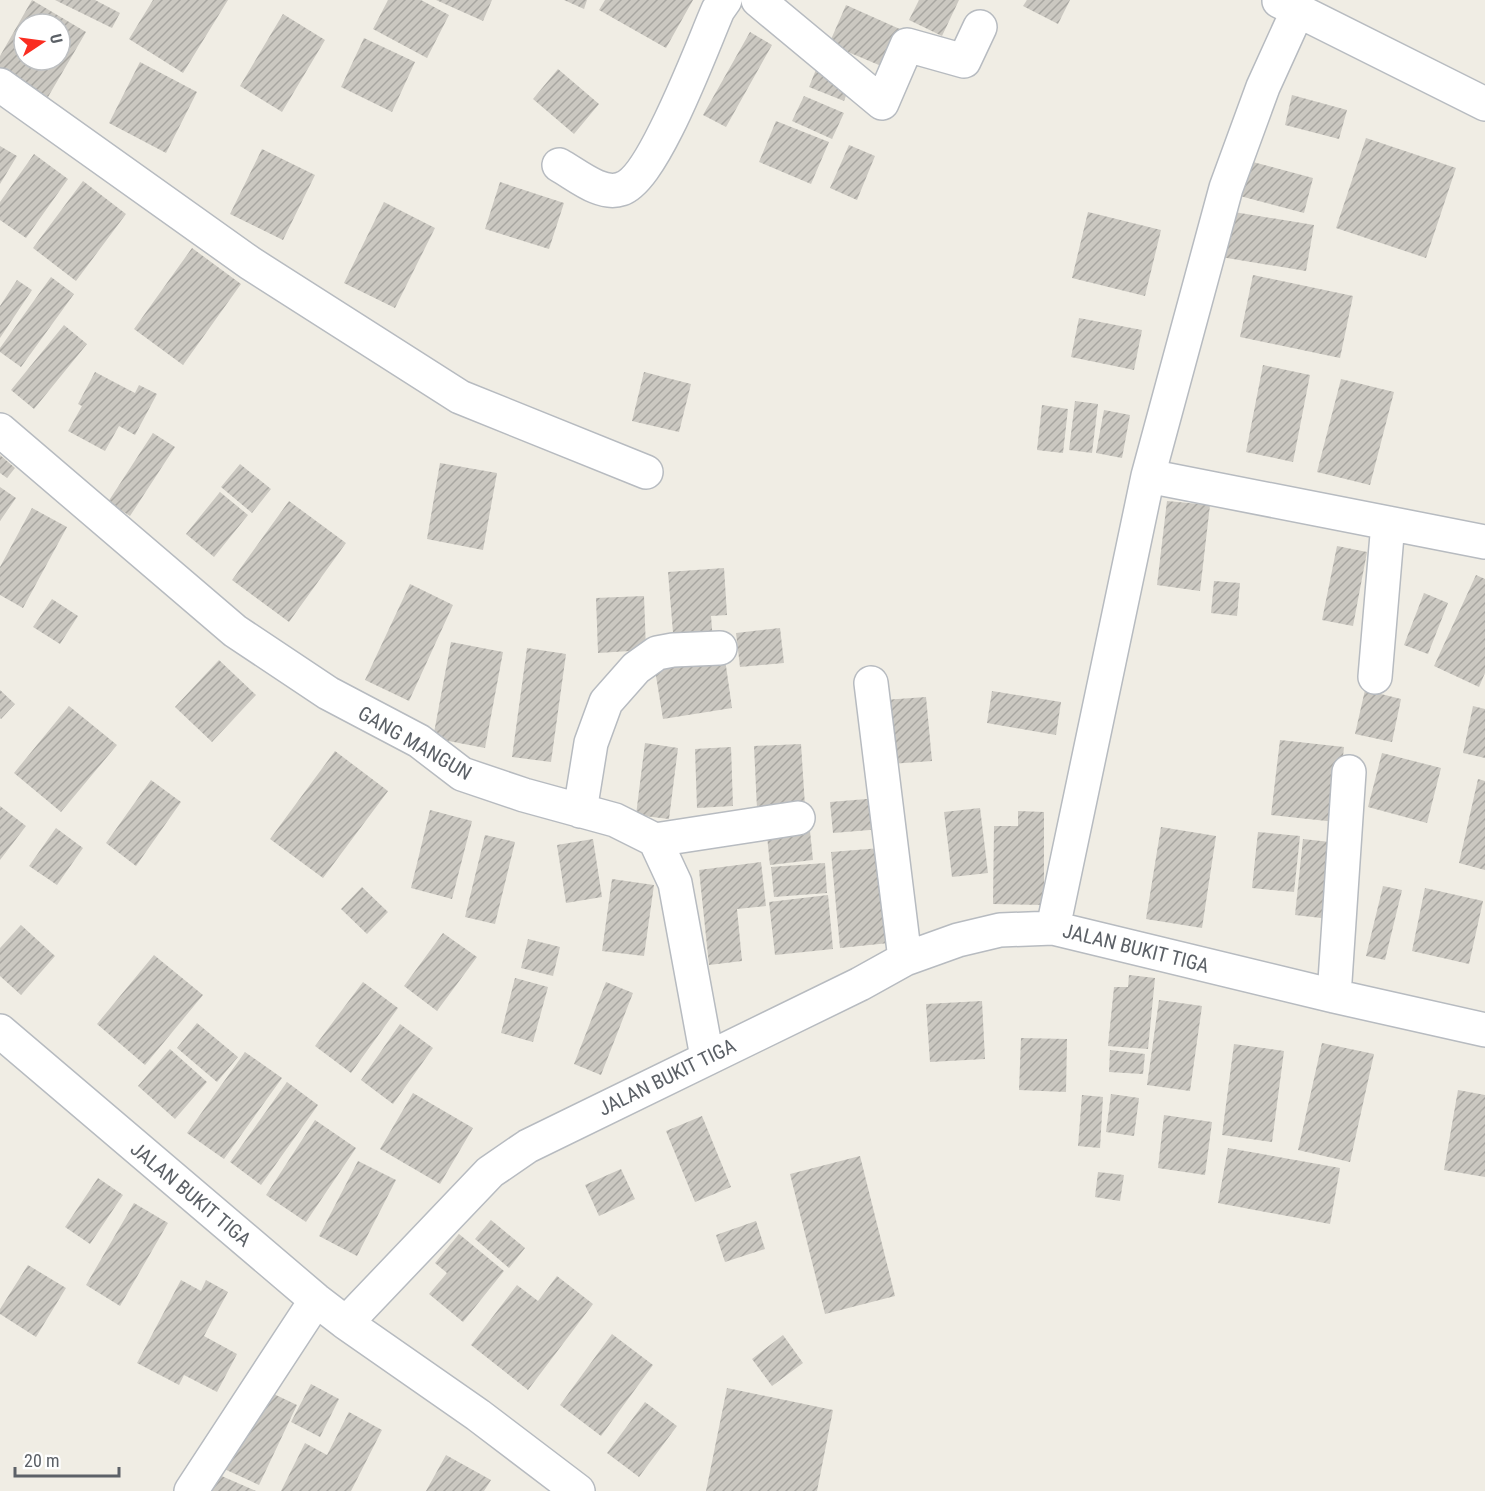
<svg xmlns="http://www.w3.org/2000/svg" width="1485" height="1491" viewBox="0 0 1485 1491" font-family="'Roboto Condensed',sans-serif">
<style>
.building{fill:url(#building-hatch);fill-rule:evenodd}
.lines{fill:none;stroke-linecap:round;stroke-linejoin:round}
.minor-casing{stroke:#b7bbc0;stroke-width:36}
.minor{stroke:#fff;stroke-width:33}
.labels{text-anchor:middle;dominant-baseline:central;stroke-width:5;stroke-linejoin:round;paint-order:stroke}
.street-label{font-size:20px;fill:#5c6167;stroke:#fff}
</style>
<defs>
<pattern id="building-hatch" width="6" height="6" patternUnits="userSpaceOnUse" patternTransform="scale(1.5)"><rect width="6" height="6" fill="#cbc8c1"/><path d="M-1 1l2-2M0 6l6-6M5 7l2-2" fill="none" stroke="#a8a6a1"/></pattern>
</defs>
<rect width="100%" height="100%" fill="#f0ede4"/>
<path class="building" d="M 32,0 L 86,32 L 48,97 L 0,69 L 0,56 ZM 24,24 L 60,24 L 60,60 L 24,60 Z
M 55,0 L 95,0 L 120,13 L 112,28 Z
M 153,0 L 228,0 L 183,73 L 129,39 Z
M 388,0 L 421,0 L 449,15 L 427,58 L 373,29 Z
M 436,0 L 492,0 L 483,21 Z
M 564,0 L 587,0 L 584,9 Z
M 605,0 L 693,0 L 666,48 L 599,10 Z
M 919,0 L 959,0 L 942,36 L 909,20 Z
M 1027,0 L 1070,0 L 1058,24 L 1023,6 Z
M 846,5 L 902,30 L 886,68 L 829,44 Z
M 283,14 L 325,40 L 282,112 L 240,86 Z
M 750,32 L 772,45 L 726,127 L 703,115 Z
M 364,38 L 415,62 L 392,112 L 341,87 Z
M 140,62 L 197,92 L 166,153 L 109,123 Z
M 817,67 L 852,80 L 844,101 L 809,87 Z
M 558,69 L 599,104 L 574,134 L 533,99 Z
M 1292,95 L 1347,110 L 1339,139 L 1285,125 Z
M 804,96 L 844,113 L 832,139 L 792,121 Z
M 776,121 L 829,142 L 811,184 L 759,162 Z
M 1366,138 L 1456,168 L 1426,258 L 1336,228 Z
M 849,145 L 875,156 L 857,200 L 830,188 Z
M 0,146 L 17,156 L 0,184 Z
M 262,149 L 315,175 L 283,240 L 230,214 Z
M 34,154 L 68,179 L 26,238 L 0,220 L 0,202 Z
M 1249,161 L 1313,178 L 1304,213 L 1240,196 Z
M 83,181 L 126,214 L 76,281 L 33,248 Z
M 500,182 L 564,203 L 549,249 L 485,229 Z
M 384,202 L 435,228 L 395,308 L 344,283 Z
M 1228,211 L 1314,225 L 1306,271 L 1221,257 Z
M 1088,212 L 1161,230 L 1145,296 L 1072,278 Z
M 192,248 L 241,284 L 183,365 L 134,329 Z
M 1253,275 L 1353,296 L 1340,358 L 1240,337 Z
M 51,277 L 74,294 L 21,367 L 0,352 L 0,348 Z
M 17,280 L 32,290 L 0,338 L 0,306 Z
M 1079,318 L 1142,330 L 1134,370 L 1071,357 Z
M 64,325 L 87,344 L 34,409 L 11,390 Z
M 1263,365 L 1310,375 L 1293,462 L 1246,452 Z
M 95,372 L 135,393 L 139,385 L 157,394 L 135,435 L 119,426 L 105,451 L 68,431 L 82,406 L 78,404 Z
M 644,372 L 691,384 L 679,432 L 632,421 Z
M 1341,379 L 1394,392 L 1370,485 L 1317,472 Z
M 1075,401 L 1098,404 L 1092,453 L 1069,450 Z
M 1042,405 L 1068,409 L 1063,453 L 1037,450 Z
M 1104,410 L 1130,415 L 1122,458 L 1096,453 Z
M 153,433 L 175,447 L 130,516 L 108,502 Z
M 0,455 L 15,468 L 7,478 L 0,473 Z
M 440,463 L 497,473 L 483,550 L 427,539 Z
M 240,464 L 271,489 L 252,513 L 221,487 Z
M 0,487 L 16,498 L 0,521 Z
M 220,492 L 248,515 L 214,557 L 186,534 Z
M 289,501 L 346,543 L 289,622 L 232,580 Z
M 1167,501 L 1210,505 L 1200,591 L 1157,585 Z
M 32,508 L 67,527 L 23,608 L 0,595 L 0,567 Z
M 1337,546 L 1367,552 L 1353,626 L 1322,620 Z
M 724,568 L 727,615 L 711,616 L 713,642 L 674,645 L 668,572 Z
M 1476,575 L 1485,579 L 1485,673 L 1479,687 L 1434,666 Z
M 1214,581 L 1240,583 L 1237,616 L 1211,613 Z
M 410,584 L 453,605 L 409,701 L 365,680 Z
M 1424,593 L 1448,603 L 1428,654 L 1404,645 Z
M 644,596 L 646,650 L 598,653 L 596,598 Z
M 52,599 L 78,616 L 60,644 L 33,627 Z
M 780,628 L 784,663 L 740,667 L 736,633 Z
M 451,642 L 503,652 L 485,748 L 433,738 Z
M 527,648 L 566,654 L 551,762 L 512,757 Z
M 725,659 L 732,708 L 663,719 L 655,670 Z
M 219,660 L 256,695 L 212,742 L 175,707 Z
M 0,690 L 15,704 L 1,719 L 0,718 Z
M 1365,690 L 1401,699 L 1392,742 L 1355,734 Z
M 992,691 L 1061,702 L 1056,735 L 987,723 Z
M 926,697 L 932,761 L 890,764 L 884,700 Z
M 69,706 L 117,745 L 61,812 L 14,773 Z
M 1473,706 L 1485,709 L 1485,758 L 1463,753 Z
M 1280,740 L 1344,747 L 1336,822 L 1271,815 Z
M 645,743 L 678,748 L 669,819 L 636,815 Z
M 801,744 L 805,806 L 757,809 L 754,746 Z
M 731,747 L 733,806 L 697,808 L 695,749 Z
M 335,751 L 388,791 L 323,878 L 270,839 Z
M 1382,753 L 1441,768 L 1427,823 L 1368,807 Z
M 1478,779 L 1485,781 L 1485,870 L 1459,863 Z
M 151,780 L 181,802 L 136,866 L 106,843 Z
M 879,798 L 882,829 L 833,833 L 830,802 Z
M 0,806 L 26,826 L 0,860 Z
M 980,808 L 988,873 L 952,877 L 944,812 Z
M 430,810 L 472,821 L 452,899 L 411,888 Z
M 1018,811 L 1044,812 L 1044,905 L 993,904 L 994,826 L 1018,826 Z
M 1161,827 L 1216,836 L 1202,928 L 1146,919 Z
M 56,828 L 83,848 L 57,885 L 29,866 Z
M 810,831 L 813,860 L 770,865 L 767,836 Z
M 1258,832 L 1300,836 L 1294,892 L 1252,888 Z
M 485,835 L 515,842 L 495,924 L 465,917 Z
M 593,839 L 602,897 L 566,903 L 557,845 Z
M 1303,839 L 1339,843 L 1330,919 L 1295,915 Z
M 881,848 L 889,943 L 840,948 L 831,852 Z
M 761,862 L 766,906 L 737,909 L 742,961 L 709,965 L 699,870 Z
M 825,863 L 827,893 L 774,897 L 771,867 Z
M 612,879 L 654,885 L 644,956 L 602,951 Z
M 1383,886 L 1402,890 L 1385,960 L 1366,956 Z
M 362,887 L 388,912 L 367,934 L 341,909 Z
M 1425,888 L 1483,901 L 1469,964 L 1412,951 Z
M 828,895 L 833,949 L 775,955 L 769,902 Z
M 21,925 L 55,956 L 21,995 L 0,976 L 0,948 Z
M 443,933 L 477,957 L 437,1011 L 404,986 Z
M 528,939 L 560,947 L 553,976 L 521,968 Z
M 154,955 L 203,995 L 145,1065 L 97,1024 Z
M 1129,975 L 1155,978 L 1148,1049 L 1108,1046 L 1114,987 L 1128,987 Z
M 515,978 L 548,987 L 533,1042 L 501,1033 Z
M 363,982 L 398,1008 L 351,1073 L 315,1046 Z
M 606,982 L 633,993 L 601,1075 L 574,1064 Z
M 1159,1000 L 1202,1006 L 1190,1091 L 1147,1085 Z
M 982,1001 L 985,1059 L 930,1062 L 926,1004 Z
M 197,1023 L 238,1057 L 217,1082 L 177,1048 Z
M 400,1024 L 433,1048 L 393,1104 L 361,1080 Z
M 1021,1038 L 1067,1039 L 1066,1092 L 1019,1090 Z
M 1322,1043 L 1374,1054 L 1350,1162 L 1298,1150 Z
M 1234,1044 L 1284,1051 L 1272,1142 L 1222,1135 Z
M 170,1049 L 207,1082 L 175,1119 L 138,1086 Z
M 1110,1050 L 1145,1054 L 1143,1074 L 1109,1072 Z
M 245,1052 L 282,1078 L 224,1159 L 187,1133 Z
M 287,1082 L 318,1105 L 261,1185 L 230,1162 Z
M 1458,1090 L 1485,1095 L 1485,1177 L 1444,1170 Z
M 413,1093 L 473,1128 L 440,1184 L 380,1149 Z
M 1111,1094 L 1139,1098 L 1134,1136 L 1106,1132 Z
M 1082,1095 L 1103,1097 L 1100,1148 L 1078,1146 Z
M 1164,1115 L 1212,1122 L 1205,1175 L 1158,1168 Z
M 702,1116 L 731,1187 L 695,1202 L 666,1131 Z
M 315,1120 L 356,1148 L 306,1222 L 266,1195 Z
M 1228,1148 L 1340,1168 L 1330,1224 L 1218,1203 Z
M 860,1156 L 895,1296 L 825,1314 L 790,1174 Z
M 358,1161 L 396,1180 L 357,1256 L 319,1236 Z
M 621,1169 L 635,1199 L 599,1216 L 585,1185 Z
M 1098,1172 L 1124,1175 L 1120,1201 L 1095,1197 Z
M 98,1178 L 123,1195 L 90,1244 L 65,1227 Z
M 134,1203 L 168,1223 L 120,1306 L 86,1285 Z
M 491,1220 L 525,1248 L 509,1268 L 475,1239 Z
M 756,1221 L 765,1249 L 725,1262 L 716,1235 Z
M 459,1234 L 504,1271 L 463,1322 L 429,1294 L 447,1273 L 435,1263 Z
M 28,1265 L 66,1288 L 36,1337 L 0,1314 L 0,1309 Z
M 557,1276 L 593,1304 L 528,1390 L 471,1345 L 517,1285 L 538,1301 Z
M 181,1280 L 201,1291 L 206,1280 L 228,1292 L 204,1336 L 237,1354 L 217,1392 L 184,1375 L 179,1385 L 137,1363 Z
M 612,1334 L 653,1365 L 601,1436 L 560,1405 Z
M 783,1335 L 803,1363 L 772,1386 L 752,1359 Z
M 311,1384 L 339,1399 L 320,1437 L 291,1422 Z
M 259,1387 L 297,1405 L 259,1485 L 222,1468 Z
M 727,1388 L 833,1410 L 817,1491 L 706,1491 Z
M 645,1402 L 677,1426 L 639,1477 L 607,1453 Z
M 349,1412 L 382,1430 L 351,1491 L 281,1491 L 305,1443 L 327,1455 Z
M 446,1455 L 491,1480 L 484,1491 L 426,1491 Z
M 217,1474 L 256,1491 L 210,1491 Z"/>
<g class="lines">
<g class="minor-casing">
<path id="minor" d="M 758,0 L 882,103 L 907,45 L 964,61 L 980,27
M 1279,1 L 1485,104
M 0,85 L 250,263 L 460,397 L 646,472
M 559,165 C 577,175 601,196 621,189 C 654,179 703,44 718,10 L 725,0
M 0,430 L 235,631 L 328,693 L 419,741 L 462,774 L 524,795 L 615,820 L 655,840 L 675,883 L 707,1057
M 1148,476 L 1485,542
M 1375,677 L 1388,523
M 871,683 L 905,959
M 580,811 L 591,743 L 606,702 L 636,668 L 657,653 L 673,650 L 720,648
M 655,840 L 798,818
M 1053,928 L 1148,476 L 1226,188 L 1263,87 L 1298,10
M 1334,996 L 1349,772
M 0,1031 L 316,1300 L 346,1323 L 490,1172 L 528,1146 L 860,984 L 905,959 L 958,940 L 1000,930 L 1053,928 L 1334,996 L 1485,1030
M 346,1323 L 478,1415 L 578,1491
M 191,1491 L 316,1300"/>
</g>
<use href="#minor" class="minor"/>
</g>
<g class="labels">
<g class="street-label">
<text transform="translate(415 743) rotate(30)">GANG MANGUN</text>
<text transform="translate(1136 948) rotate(14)">JALAN BUKIT TIGA</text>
<text transform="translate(667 1077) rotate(-26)">JALAN BUKIT TIGA</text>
<text transform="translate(191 1194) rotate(40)">JALAN BUKIT TIGA</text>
</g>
</g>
<g transform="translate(42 42) rotate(77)"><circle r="28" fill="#ffffff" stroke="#bec0c2" stroke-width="1.5"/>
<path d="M0-4.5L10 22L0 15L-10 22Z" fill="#fa2d21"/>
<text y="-9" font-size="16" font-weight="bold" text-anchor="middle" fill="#5c6167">U</text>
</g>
<path d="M15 1467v9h104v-9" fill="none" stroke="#5c6167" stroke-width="3"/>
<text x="24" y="1467" font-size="18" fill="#5c6167" stroke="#ffffff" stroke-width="4.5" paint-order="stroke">20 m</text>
</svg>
